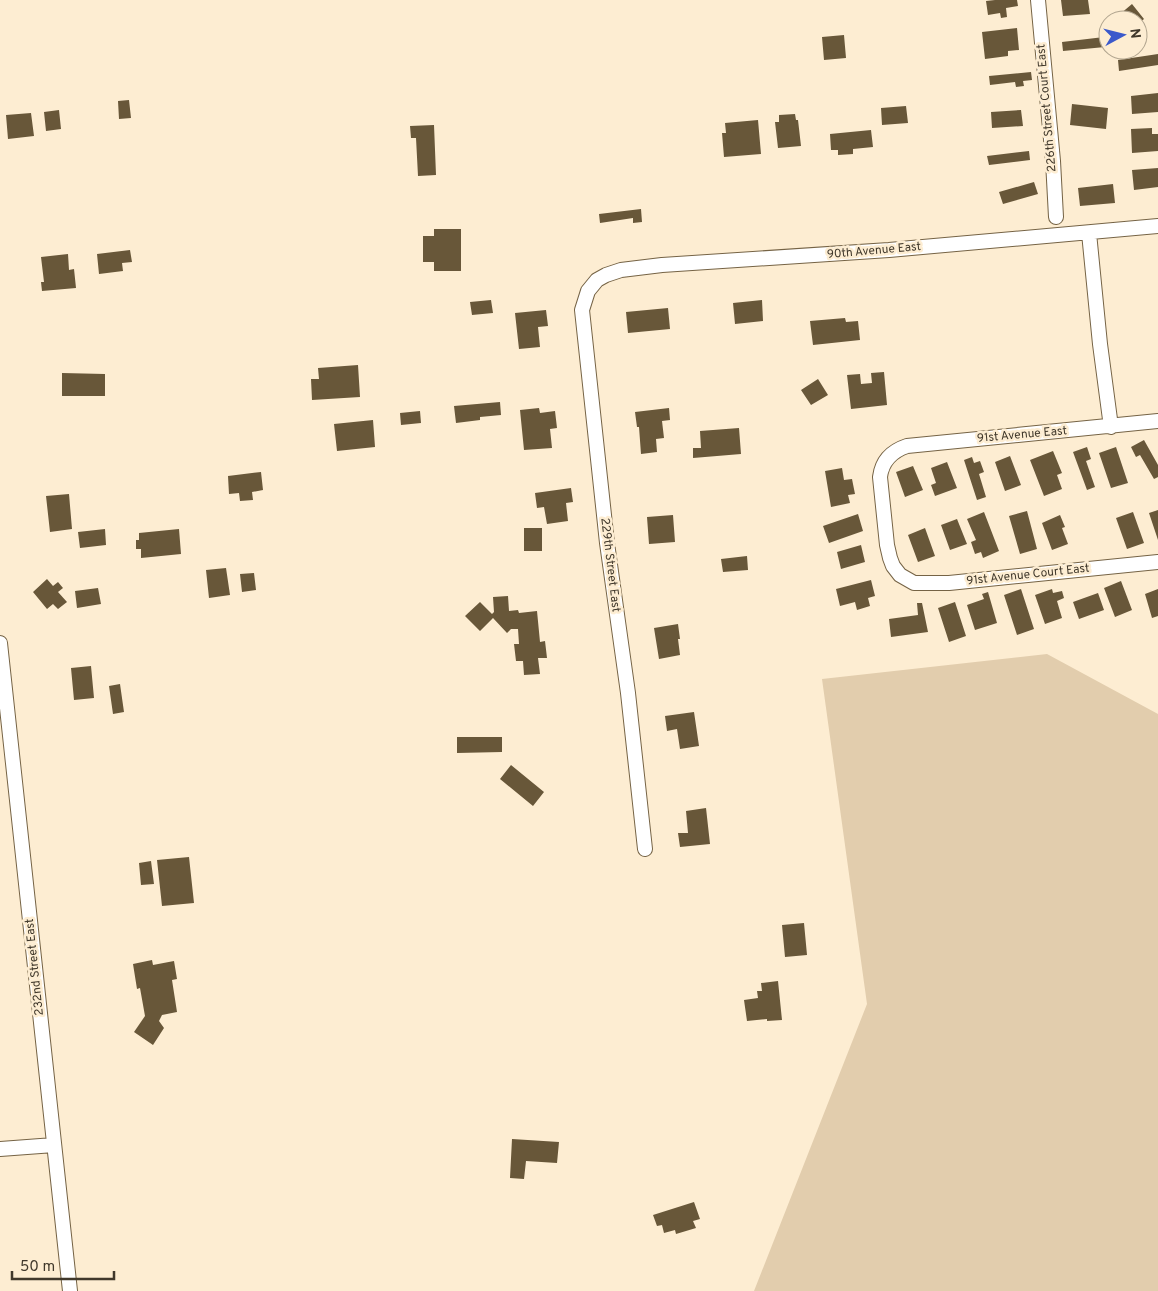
<svg xmlns="http://www.w3.org/2000/svg" width="1158" height="1291" viewBox="0 0 1158 1291" font-family="Overpass,sans-serif">
<style>
.green{fill:#e2cdad}
.building{fill:#685739}
.lines{fill:none;stroke-linecap:round;stroke-linejoin:round}
.minor-casing{stroke:#756345;stroke-width:16}
.minor{stroke:#fff;stroke-width:14}
.labels{text-anchor:middle;dominant-baseline:central;stroke-width:5;stroke-linejoin:round;paint-order:stroke}
.street-label{font-size:12px;fill:#40382b;stroke:#fdedd2}
</style>
<rect width="100%" height="100%" fill="#fdedd2"/>
<path class="green" d="M 1047,654 L 1158,714 L 1158,1291 L 754,1291 L 867,1004 L 822,679 Z"/>
<path class="building" d="M 995,0 L 1017,0 L 1018,6 L 1006,8 L 1007,17 L 1001,18 L 1000,13 L 988,15 L 986,1 Z
M 1061,0 L 1088,0 L 1090,14 L 1063,16 Z
M 1132,4 L 1144,19 L 1138,24 L 1138,20 L 1113,20 Z
M 1017,28 L 1019,50 L 1008,51 L 1008,56 L 985,59 L 982,32 Z
M 844,35 L 846,58 L 824,60 L 822,37 Z
M 1104,37 L 1105,47 L 1063,51 L 1062,42 Z
M 1158,54 L 1158,65 L 1119,71 L 1118,60 Z
M 1031,72 L 1032,80 L 1023,81 L 1024,86 L 1016,87 L 1015,82 L 990,85 L 989,76 Z
M 1158,93 L 1158,112 L 1132,114 L 1131,96 Z
M 129,100 L 131,118 L 119,119 L 118,101 Z
M 1072,104 L 1108,108 L 1106,129 L 1070,125 Z
M 906,106 L 908,123 L 882,125 L 881,108 Z
M 59,110 L 61,129 L 46,131 L 44,112 Z
M 1021,110 L 1023,126 L 992,128 L 991,112 Z
M 31,113 L 34,136 L 8,139 L 6,115 Z
M 795,114 L 796,120 L 798,120 L 801,146 L 778,148 L 775,122 L 779,122 L 779,115 Z
M 758,120 L 761,154 L 724,157 L 722,133 L 726,133 L 725,123 Z
M 434,125 L 436,175 L 418,176 L 416,138 L 411,138 L 410,126 Z
M 1152,128 L 1152,134 L 1158,134 L 1158,151 L 1132,153 L 1131,129 Z
M 871,130 L 873,147 L 853,149 L 853,154 L 838,155 L 838,150 L 831,150 L 830,134 Z
M 1029,151 L 1030,160 L 989,165 L 987,156 Z
M 1158,168 L 1158,187 L 1134,190 L 1132,170 Z
M 1034,182 L 1038,194 L 1003,204 L 999,192 Z
M 1113,184 L 1115,203 L 1080,206 L 1078,188 Z
M 641,209 L 642,222 L 633,223 L 633,218 L 600,223 L 599,214 Z
M 434,229 L 461,229 L 461,271 L 434,271 L 434,262 L 423,262 L 423,236 L 434,236 Z
M 130,250 L 132,262 L 122,263 L 123,271 L 99,274 L 97,254 Z
M 68,254 L 69,270 L 74,269 L 76,288 L 42,291 L 41,282 L 44,282 L 41,257 Z
M 491,300 L 493,313 L 472,315 L 470,302 Z
M 762,300 L 763,321 L 735,324 L 733,303 Z
M 668,308 L 670,329 L 628,333 L 626,312 Z
M 546,310 L 548,326 L 538,327 L 540,347 L 519,349 L 515,313 Z
M 845,318 L 846,322 L 858,321 L 860,340 L 813,345 L 810,321 Z
M 358,365 L 360,397 L 312,400 L 311,379 L 319,379 L 318,368 Z
M 884,372 L 887,405 L 851,409 L 847,375 L 860,374 L 861,384 L 872,383 L 871,373 Z
M 62,373 L 105,374 L 105,396 L 62,396 Z
M 818,379 L 828,395 L 811,405 L 801,390 Z
M 500,402 L 501,415 L 480,417 L 480,420 L 456,423 L 454,406 Z
M 539,408 L 540,413 L 555,411 L 557,428 L 550,429 L 552,448 L 524,450 L 520,410 Z
M 669,408 L 670,420 L 662,421 L 664,438 L 656,439 L 657,452 L 641,454 L 639,427 L 637,427 L 635,412 Z
M 420,411 L 421,423 L 401,425 L 400,413 Z
M 373,420 L 375,447 L 337,451 L 334,424 Z
M 739,428 L 741,454 L 693,458 L 693,448 L 701,448 L 700,431 Z
M 1144,440 L 1158,465 L 1158,477 L 1154,479 L 1140,455 L 1136,457 L 1131,447 Z
M 1087,447 L 1091,459 L 1086,461 L 1095,487 L 1087,490 L 1073,452 Z
M 1116,447 L 1128,483 L 1111,488 L 1099,453 Z
M 1053,451 L 1062,473 L 1057,475 L 1062,489 L 1044,496 L 1030,460 Z
M 1010,456 L 1021,485 L 1005,491 L 995,462 Z
M 972,457 L 974,463 L 980,461 L 984,472 L 979,474 L 986,497 L 977,500 L 964,460 Z
M 947,462 L 957,488 L 935,496 L 931,485 L 936,483 L 931,468 Z
M 913,466 L 923,490 L 905,497 L 896,472 Z
M 842,468 L 844,480 L 852,479 L 855,494 L 848,495 L 850,503 L 831,507 L 825,471 Z
M 261,472 L 263,490 L 252,492 L 253,500 L 240,501 L 239,493 L 229,494 L 228,476 Z
M 571,488 L 573,502 L 566,503 L 568,521 L 547,524 L 544,507 L 537,508 L 535,493 Z
M 69,494 L 72,529 L 50,532 L 46,496 Z
M 1158,510 L 1158,540 L 1149,513 Z
M 1027,511 L 1037,549 L 1020,554 L 1009,516 Z
M 984,512 L 999,551 L 983,558 L 981,552 L 975,554 L 971,542 L 976,540 L 967,519 Z
M 1133,512 L 1144,543 L 1127,549 L 1116,518 Z
M 858,514 L 863,531 L 829,543 L 823,526 Z
M 673,515 L 675,542 L 649,544 L 647,517 Z
M 1060,515 L 1065,527 L 1062,528 L 1068,544 L 1052,550 L 1042,523 Z
M 957,519 L 967,544 L 950,550 L 941,525 Z
M 524,528 L 542,528 L 542,551 L 524,551 Z
M 925,528 L 935,556 L 918,562 L 908,535 Z
M 105,529 L 106,545 L 80,548 L 78,532 Z
M 179,529 L 181,554 L 141,558 L 141,549 L 136,549 L 136,540 L 139,540 L 139,533 Z
M 861,545 L 865,562 L 841,569 L 837,552 Z
M 747,556 L 748,570 L 723,572 L 721,559 Z
M 226,568 L 230,595 L 209,598 L 206,570 Z
M 254,573 L 256,590 L 242,592 L 240,574 Z
M 47,579 L 53,586 L 58,582 L 63,588 L 58,592 L 67,602 L 58,609 L 53,604 L 47,609 L 33,592 Z
M 871,580 L 875,596 L 868,598 L 870,606 L 857,610 L 855,602 L 840,606 L 836,589 Z
M 1121,581 L 1132,610 L 1115,617 L 1104,588 Z
M 98,588 L 101,604 L 77,608 L 75,591 Z
M 1021,589 L 1034,629 L 1017,635 L 1004,595 Z
M 1052,589 L 1053,593 L 1062,591 L 1064,598 L 1057,601 L 1062,618 L 1045,624 L 1035,595 Z
M 1158,589 L 1158,616 L 1152,618 L 1145,594 Z
M 988,592 L 997,623 L 975,630 L 967,605 L 984,599 L 982,594 Z
M 1098,593 L 1104,610 L 1079,619 L 1073,602 Z
M 508,596 L 509,611 L 518,610 L 519,613 L 537,611 L 540,642 L 545,641 L 547,658 L 538,658 L 540,674 L 524,675 L 523,661 L 516,661 L 514,644 L 519,644 L 518,629 L 511,629 L 507,633 L 493,618 L 480,631 L 465,616 L 480,602 L 492,614 L 494,612 L 493,597 Z
M 955,602 L 966,636 L 949,642 L 938,608 Z
M 917,603 L 922,603 L 928,632 L 891,637 L 889,619 L 918,615 Z
M 678,624 L 680,639 L 678,639 L 680,655 L 659,659 L 654,628 Z
M 91,666 L 94,698 L 74,700 L 71,668 Z
M 120,684 L 124,712 L 113,714 L 109,686 Z
M 694,712 L 699,746 L 680,749 L 677,729 L 667,731 L 665,716 Z
M 457,737 L 502,737 L 502,752 L 457,753 Z
M 511,765 L 544,792 L 533,806 L 500,779 Z
M 706,808 L 710,844 L 680,847 L 678,833 L 688,833 L 686,811 Z
M 189,857 L 194,903 L 162,906 L 157,860 Z
M 151,861 L 154,884 L 141,885 L 139,863 Z
M 804,923 L 807,955 L 785,957 L 782,925 Z
M 152,960 L 153,965 L 174,961 L 177,979 L 172,980 L 177,1012 L 162,1015 L 159,1021 L 164,1028 L 153,1045 L 134,1032 L 145,1016 L 140,988 L 137,989 L 133,964 Z
M 778,981 L 782,1020 L 767,1021 L 767,1019 L 747,1021 L 744,1000 L 758,998 L 757,991 L 762,991 L 761,983 Z
M 512,1139 L 559,1142 L 557,1163 L 526,1161 L 524,1179 L 510,1178 Z
M 694,1202 L 700,1219 L 693,1221 L 696,1228 L 676,1234 L 675,1230 L 664,1233 L 662,1225 L 657,1226 L 653,1215 Z"/>
<g class="lines">
<g class="minor-casing">
<path id="minor" d="M 1038,0 L 1053,161 L 1056,217
M 1089,233 L 1100,344 L 1111,427
M 1158,421 L 907,446 C 892,451 882,461 880,477 L 887,545 L 890,558 L 893,566 L 900,575 L 914,583 L 949,583 L 1158,562
M 0,643 L 70,1291
M 645,849 L 628,693 L 607,543 L 582,310 L 588,291 L 597,280 L 606,275 L 621,270 L 662,265 L 889,250 L 1158,226
M 0,1149 L 54,1145"/>
</g>
<use href="#minor" class="minor"/>
</g>
<g class="labels">
<g class="street-label">
<text transform="translate(1047 108) rotate(-95)">226th Street Court East</text>
<text transform="translate(874 251) rotate(-5)">90th Avenue East</text>
<text transform="translate(1022 435) rotate(-5)">91st Avenue East</text>
<text transform="translate(610 565) rotate(83)">229th Street East</text>
<text transform="translate(1028 575) rotate(-6)">91st Avenue Court East</text>
<text transform="translate(35 967) rotate(-96)">232nd Street East</text>
</g>
</g>
<g transform="translate(1123 35) rotate(83)"><circle r="24" fill="#fdedd2" stroke="#b1a58f"/>
<path d="M0-4L9 19L0 12L-9 19Z" fill="#3b59cb"/>
<text y="-8" font-size="14" font-weight="bold" text-anchor="middle" fill="#40382b">N</text>
</g>
<path d="M12 1271v8h102v-8" fill="none" stroke="#40382b" stroke-width="2.5"/>
<text x="20" y="1271" font-size="15" fill="#40382b" stroke="#fdedd2" stroke-width="4" paint-order="stroke">50 m</text>
</svg>
